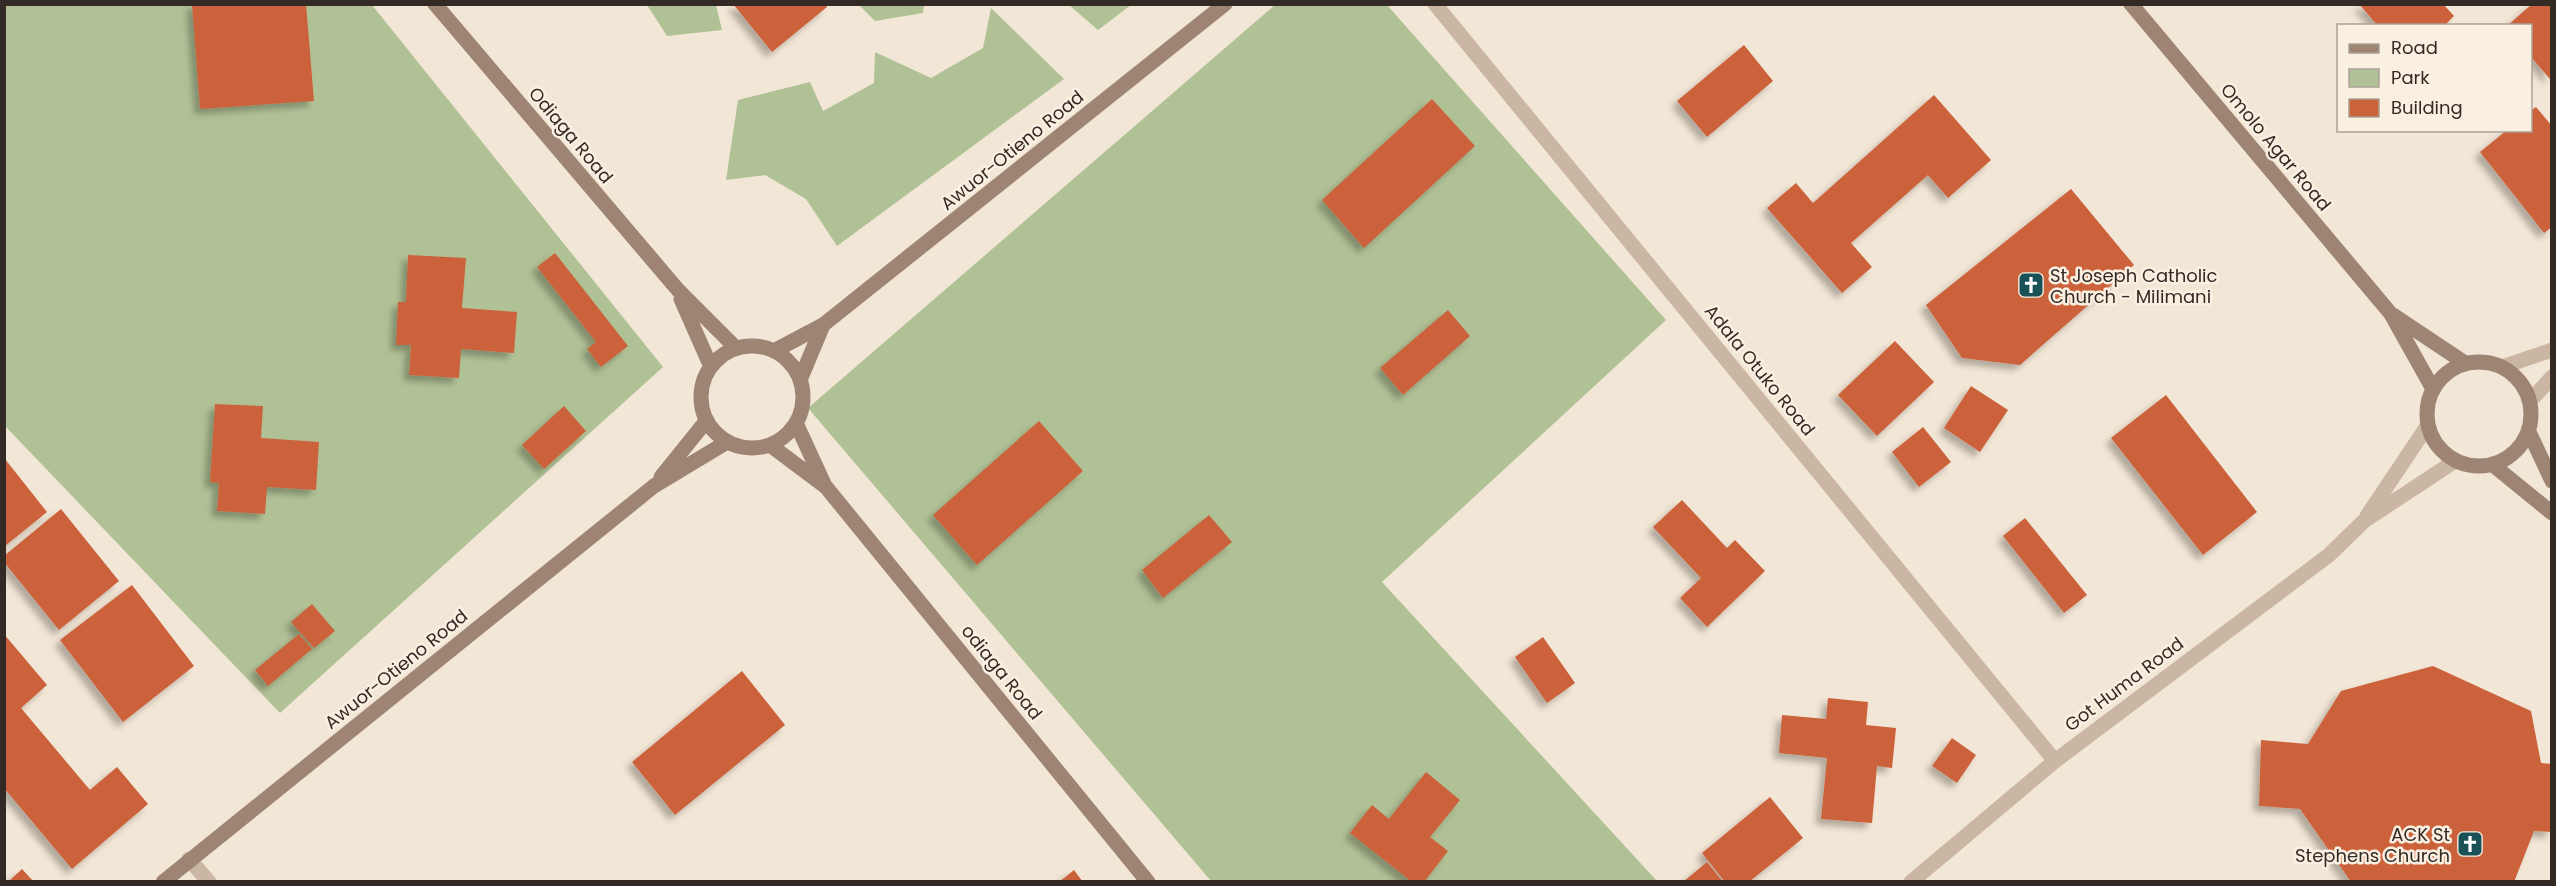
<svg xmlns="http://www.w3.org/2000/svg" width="2556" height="886" viewBox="0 0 2556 886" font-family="Poppins,sans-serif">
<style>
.green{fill:#b1c196}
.building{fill:#cc623a;filter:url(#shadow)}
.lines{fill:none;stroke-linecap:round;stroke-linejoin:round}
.minor{stroke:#cab6a2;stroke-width:15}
.tertiary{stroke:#cab6a2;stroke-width:15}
.secondary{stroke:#9e8473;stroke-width:15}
.labels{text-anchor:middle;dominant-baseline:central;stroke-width:5;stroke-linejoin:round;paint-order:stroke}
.street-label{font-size:18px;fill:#342a25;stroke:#faf0e2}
.poi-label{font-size:18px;fill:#342a25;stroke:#faf0e2;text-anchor:start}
</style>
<defs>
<filter id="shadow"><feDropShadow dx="-5.5" dy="5.5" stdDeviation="3" flood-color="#0004"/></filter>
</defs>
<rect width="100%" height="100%" fill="#f2e6d6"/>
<path class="green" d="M 5,5 L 372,5 L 663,367 L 280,713 L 5,426 Z
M 647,5 L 716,5 L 722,30 L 667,36 Z
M 859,5 L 924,5 L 923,13 L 875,21 Z
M 1069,5 L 1131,5 L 1098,30 Z
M 1275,5 L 1387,5 L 1666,320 L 1382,582 L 1657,881 L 1211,881 L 808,408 Z
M 991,8 L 1064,79 L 837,246 L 806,199 L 765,175 L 726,180 L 738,100 L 810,82 L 823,111 L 874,83 L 875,52 L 931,78 L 983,48 Z"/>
<path class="building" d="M 192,4 L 306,4 L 314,101 L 200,109 Z
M 733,4 L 825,4 L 827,7 L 772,52 Z
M 2359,4 L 2443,4 L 2454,16 L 2444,26 L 2378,26 Z
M 2532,4 L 2552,4 L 2550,79 L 2530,56 L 2530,26 L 2507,26 Z
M 1744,45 L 1773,81 L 1707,137 L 1677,101 Z
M 1934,95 L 1991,160 L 1948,198 L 1928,175 L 1851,243 L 1872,267 L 1842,293 L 1767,208 L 1796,183 L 1813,203 Z
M 1432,99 L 1475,146 L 1364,248 L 1322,200 Z
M 2536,107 L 2552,126 L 2552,227 L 2544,233 L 2480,152 L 2507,130 L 2530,130 L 2530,111 Z
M 2071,189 L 2134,265 L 2020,365 L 1962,358 L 1926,305 Z
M 555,253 L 628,346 L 601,367 L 587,349 L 596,342 L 537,267 Z
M 408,255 L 466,258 L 462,308 L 517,312 L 514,353 L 461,349 L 459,378 L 409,375 L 411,345 L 396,345 L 398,302 L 406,302 Z
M 1448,310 L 1470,336 L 1403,395 L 1380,368 Z
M 1895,341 L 1934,382 L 1877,436 L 1838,395 Z
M 1971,386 L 2008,410 L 1980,452 L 1944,428 Z
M 2166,395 L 2257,512 L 2203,555 L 2111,438 Z
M 215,404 L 263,406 L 261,438 L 319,442 L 316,490 L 267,487 L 265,514 L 217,511 L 219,483 L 210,482 Z
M 564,406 L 586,431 L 544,469 L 522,445 Z
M 1039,421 L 1083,471 L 977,565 L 933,515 Z
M 1923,427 L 1951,462 L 1919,487 L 1892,452 Z
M 5,459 L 47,512 L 5,546 Z
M 1682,500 L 1727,548 L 1735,540 L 1765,571 L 1707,627 L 1680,598 L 1701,578 L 1653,527 Z
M 61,509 L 119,581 L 59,630 L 4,562 L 4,556 Z
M 1209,515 L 1232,542 L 1163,598 L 1142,570 Z
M 2025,518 L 2087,595 L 2064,613 L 2003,536 Z
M 132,585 L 194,666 L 123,722 L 60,640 Z
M 312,604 L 335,631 L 314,648 L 291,622 Z
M 4,634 L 47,685 L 21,708 L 90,790 L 117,767 L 148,804 L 72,869 L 4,788 Z
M 299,634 L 312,649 L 268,686 L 255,670 Z
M 1543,637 L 1575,683 L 1547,703 L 1515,657 Z
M 2433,666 L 2531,711 L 2541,763 L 2552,764 L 2552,832 L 2534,831 L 2514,882 L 2351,882 L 2300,809 L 2259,806 L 2261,740 L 2308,744 L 2341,691 Z
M 742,671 L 785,725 L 675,815 L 632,762 Z
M 1828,698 L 1868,702 L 1866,725 L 1896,728 L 1892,768 L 1877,766 L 1872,823 L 1821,819 L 1827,758 L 1779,753 L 1782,715 L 1826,719 Z
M 1952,738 L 1976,755 L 1957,783 L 1932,766 Z
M 1426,772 L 1460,800 L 1430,837 L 1448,851 L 1424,882 L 1412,882 L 1350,833 L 1372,805 L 1389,819 Z
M 1770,797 L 1803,838 L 1749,882 L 1725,882 L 1702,853 Z
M 1707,862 L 1723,882 L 1683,882 Z
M 22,869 L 34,882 L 8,882 Z
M 1074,870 L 1083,882 L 1059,882 Z"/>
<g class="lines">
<path class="minor" d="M 189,859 L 209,882"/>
<path class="tertiary" d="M 1435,4 L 2055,761
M 2502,367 L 2552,350
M 2530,401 L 2552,377
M 2367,516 L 2428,425
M 1911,882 L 2055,761 L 2329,555 L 2364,521 L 2455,461"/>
<path class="secondary" d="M 435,4 L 678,290 L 736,348
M 2131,4 L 2391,314 L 2433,389
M 681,299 L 711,367
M 2393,315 L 2465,363
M701 397a51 51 0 1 1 102 0a51 51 0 1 1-102 0Z
M 774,351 L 823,325 L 1225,4
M2427 414a52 52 0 1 1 104 0a52 52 0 1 1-104 0Z
M 800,380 L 823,325
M 796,423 L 824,484
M 2529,432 L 2552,481
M 770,445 L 826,487 L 1148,882
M 2493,465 L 2552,513
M 661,477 L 707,420
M 163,882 L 654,486 L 727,442"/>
</g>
<defs>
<g id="church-square" transform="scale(1.35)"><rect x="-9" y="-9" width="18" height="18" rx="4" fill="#195157" stroke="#faf0e2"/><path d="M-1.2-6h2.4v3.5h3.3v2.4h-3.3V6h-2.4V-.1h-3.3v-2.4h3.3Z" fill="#fff"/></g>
</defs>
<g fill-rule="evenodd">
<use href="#church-square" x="2031" y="285"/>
<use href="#church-square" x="2470" y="844"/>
</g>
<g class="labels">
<g class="street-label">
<text transform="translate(571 135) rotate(50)">Odiaga Road</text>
<text transform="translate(2276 147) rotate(50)">Omolo Agar Road</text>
<text transform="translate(1012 150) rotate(-39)">Awuor-Otieno Road</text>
<text transform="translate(1760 370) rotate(51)">Adala Otuko Road</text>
<text transform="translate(396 669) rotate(-39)">Awuor-Otieno Road</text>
<text transform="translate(1002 672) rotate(51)">odiaga Road</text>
<text transform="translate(2124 684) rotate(-37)">Got Huma Road</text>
</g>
<g class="poi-label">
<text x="2050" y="275">St Joseph Catholic<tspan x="2050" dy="21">Church - Milimani</tspan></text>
<text x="2450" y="834" text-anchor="end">ACK St<tspan x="2450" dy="21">Stephens Church</tspan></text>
</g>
</g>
<rect width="2556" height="886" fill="none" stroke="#342a25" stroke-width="12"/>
<rect x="2337" y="24" width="195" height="108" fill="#faf0e2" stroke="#aba196" stroke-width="1.5"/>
<rect x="2349" y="44" width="30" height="9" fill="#9e8473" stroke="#aba196" stroke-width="1.5"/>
<text x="2391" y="54" font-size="18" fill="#342a25">Road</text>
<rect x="2349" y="69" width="30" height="18" fill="#b1c196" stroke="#aba196" stroke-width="1.5"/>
<text x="2391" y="84" font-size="18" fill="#342a25">Park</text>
<rect x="2349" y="99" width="30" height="18" fill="#cc623a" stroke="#aba196" stroke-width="1.5"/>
<text x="2391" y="114" font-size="18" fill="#342a25">Building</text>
</svg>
